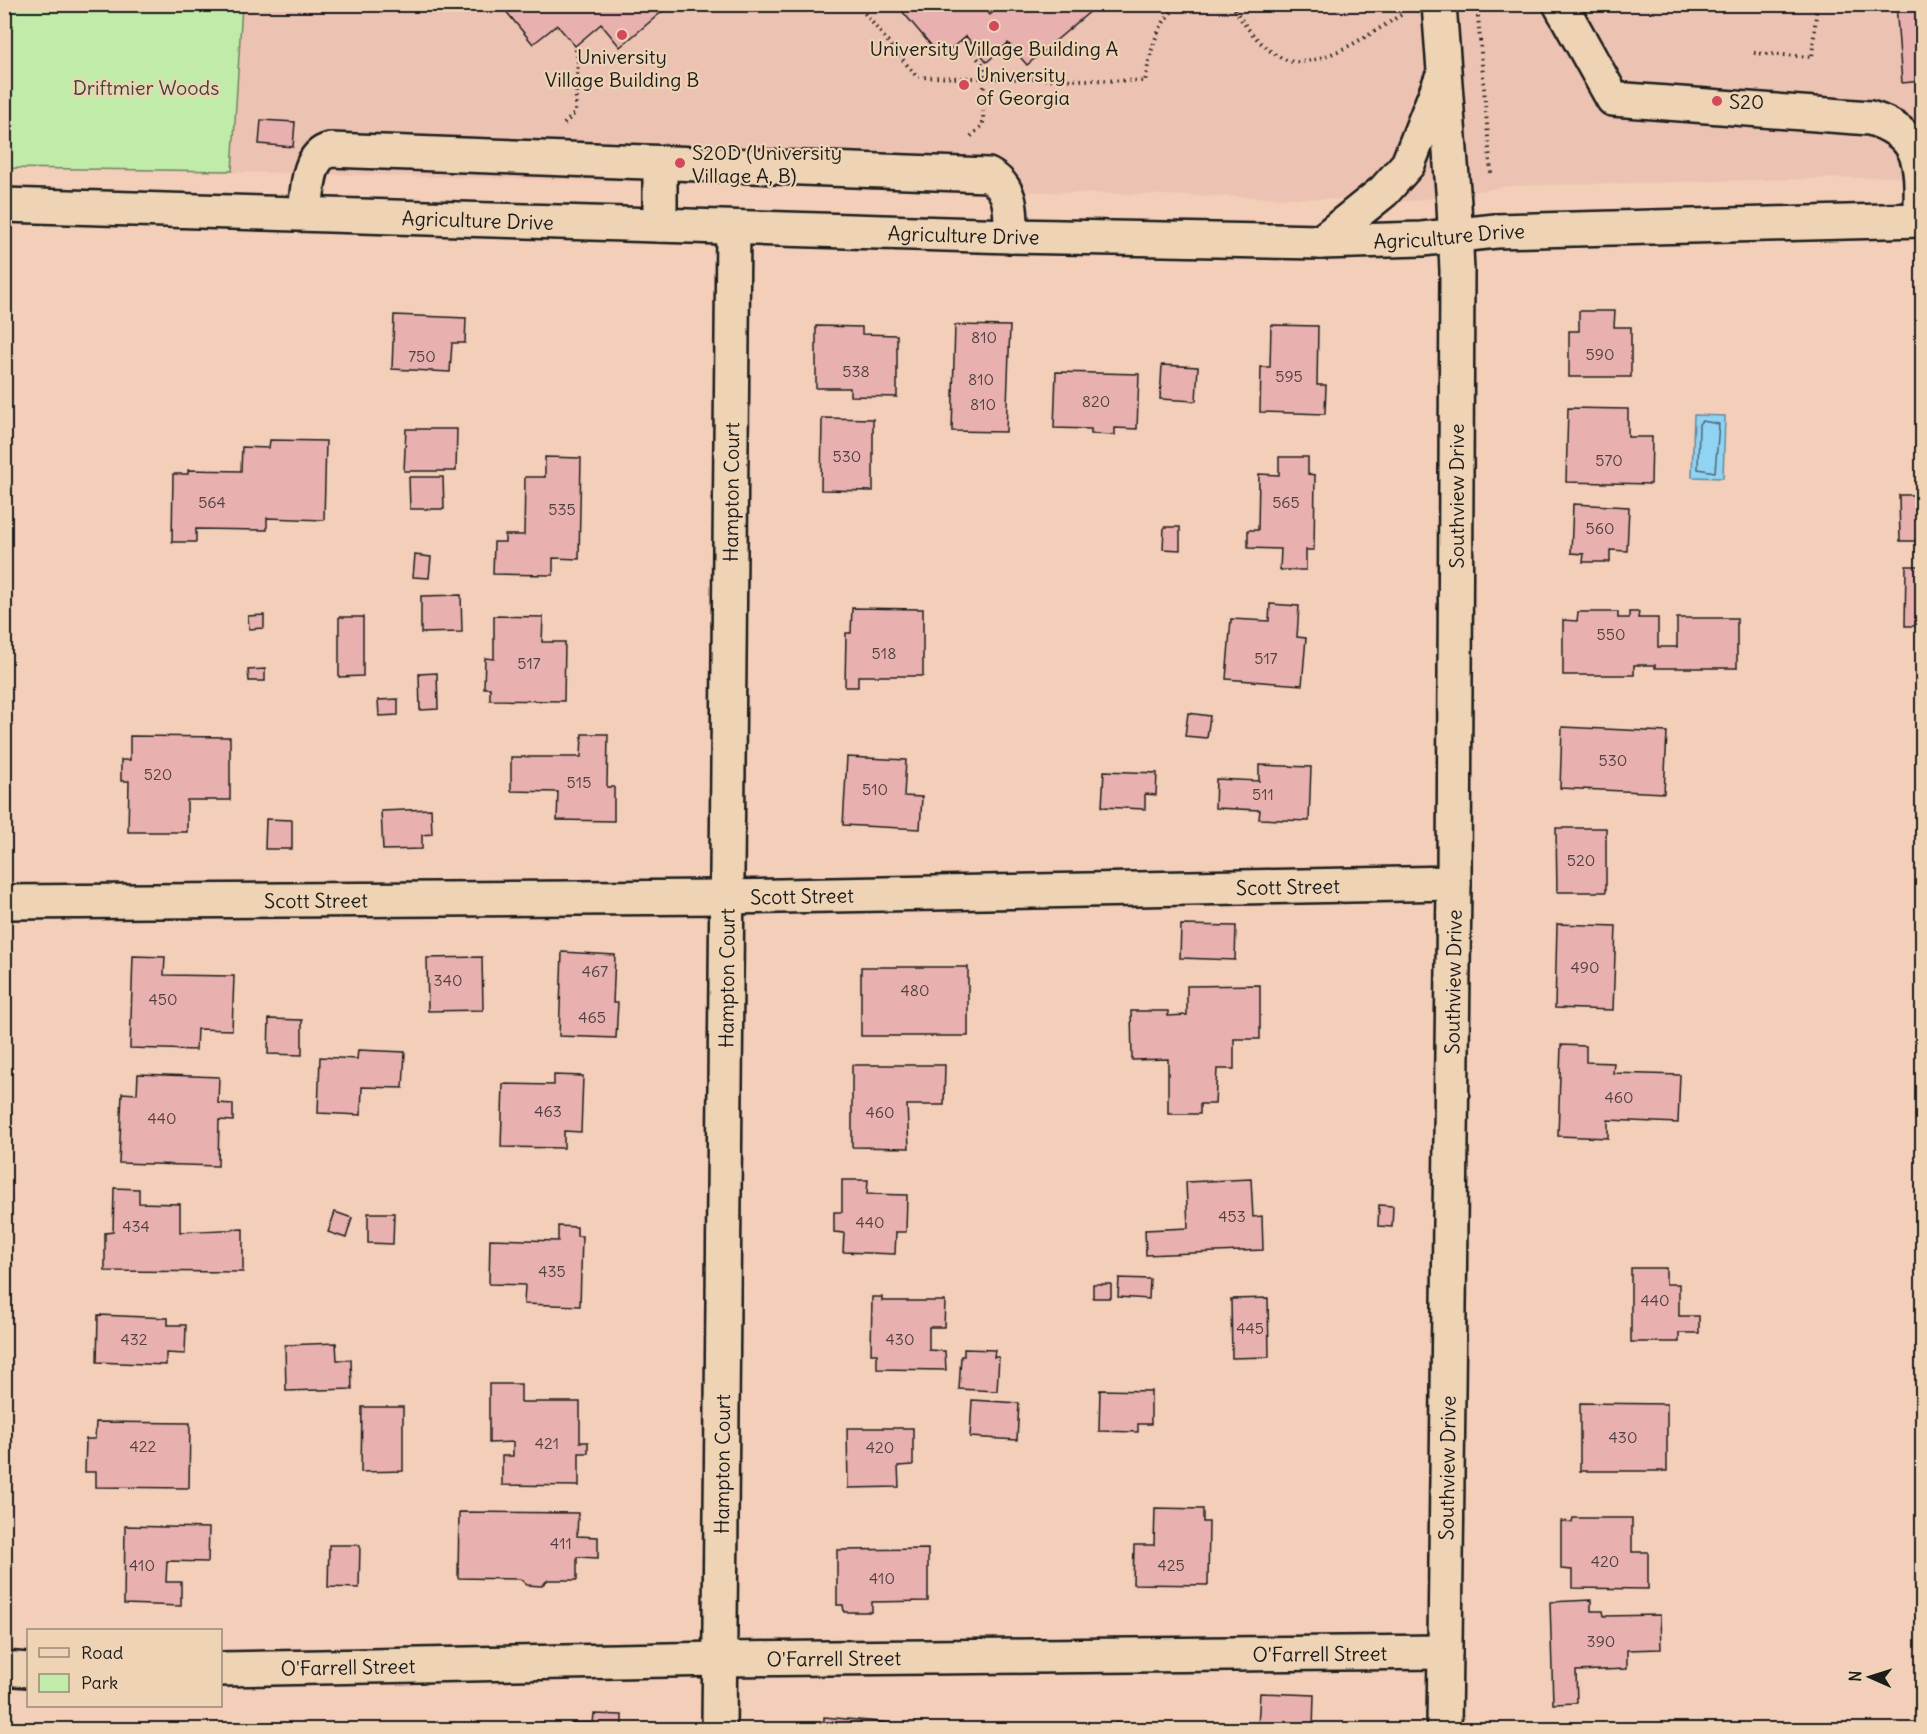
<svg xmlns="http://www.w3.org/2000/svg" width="1927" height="1734" viewBox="0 0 1927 1734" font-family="Delius,sans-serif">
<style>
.built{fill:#ecc2b2}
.green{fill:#c0eba8;stroke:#6e8462;stroke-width:1.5}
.water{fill:#91d3f3;stroke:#628a9d;stroke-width:1.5}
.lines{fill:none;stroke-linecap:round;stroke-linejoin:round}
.shore{stroke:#4b6572;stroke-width:1.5}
.building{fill:#e8b1af;stroke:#1c1c1c;stroke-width:1.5}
.minor-casing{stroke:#1c1c1c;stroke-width:38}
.path{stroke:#1c1c1c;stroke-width:4;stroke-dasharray:1.5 4.5;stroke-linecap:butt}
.minor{stroke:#eed3b5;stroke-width:33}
.poi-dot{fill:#d1495b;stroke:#eed3b5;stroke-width:2}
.labels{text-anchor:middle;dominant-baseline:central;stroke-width:4.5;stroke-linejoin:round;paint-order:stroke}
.number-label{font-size:16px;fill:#4f4141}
.poi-label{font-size:20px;fill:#1c1c1c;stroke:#eed3b5;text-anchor:start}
.park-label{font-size:20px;fill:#3d4538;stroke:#eed3b5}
.street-label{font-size:20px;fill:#1c1c1c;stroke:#eed3b5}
</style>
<rect width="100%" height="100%" fill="#f3ceb8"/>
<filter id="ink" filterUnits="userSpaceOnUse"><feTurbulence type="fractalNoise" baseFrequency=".0167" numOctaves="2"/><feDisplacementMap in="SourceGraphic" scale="12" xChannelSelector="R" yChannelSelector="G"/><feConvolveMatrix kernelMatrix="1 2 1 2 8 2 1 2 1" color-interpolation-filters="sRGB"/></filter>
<g filter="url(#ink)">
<path class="built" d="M 5,5 L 1922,5 L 1922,176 L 1510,186 L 1412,201 L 46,167 Z"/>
<path class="green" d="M 5,4 L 242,5 L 232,171 L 5,168 Z"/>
<path class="water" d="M 1694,415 L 1725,416 L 1723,478 L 1692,477 Z"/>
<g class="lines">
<path class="shore" d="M 1702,421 L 1719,424 L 1715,472 L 1698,469 L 1699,424 Z"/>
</g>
<path class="building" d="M 500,4 L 671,4 L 620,47 L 601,24 L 575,46 L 557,25 L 533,44 Z
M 896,4 L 982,4 L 990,15 L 1002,4 L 1099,4 L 1027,65 L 1008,43 L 987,62 L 966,36 L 941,57 Z
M 1896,4 L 1922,4 L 1922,81 L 1902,83 Z
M 261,120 L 295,122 L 293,147 L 259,144 Z
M 1579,311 L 1615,311 L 1614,327 L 1631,327 L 1631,377 L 1569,377 L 1569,331 L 1579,331 Z
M 394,315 L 466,318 L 465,343 L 452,343 L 450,372 L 392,369 Z
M 955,325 L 1010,326 L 1006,432 L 952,431 Z
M 1271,325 L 1318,326 L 1317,385 L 1326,385 L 1325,414 L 1260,412 L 1261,367 L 1270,367 Z
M 816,326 L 862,327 L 862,334 L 897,335 L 897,397 L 850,396 L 850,388 L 816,388 Z
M 1162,365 L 1198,367 L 1196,401 L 1160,399 Z
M 1056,372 L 1139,374 L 1137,429 L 1115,428 L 1115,435 L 1091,434 L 1091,429 L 1054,428 Z
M 1568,408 L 1628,409 L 1628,437 L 1652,437 L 1651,484 L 1566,482 Z
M 822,418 L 873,419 L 873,491 L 821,490 Z
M 406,429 L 457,429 L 456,471 L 404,471 Z
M 270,440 L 326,441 L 324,520 L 267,518 L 267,530 L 196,529 L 196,542 L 172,542 L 173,474 L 188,474 L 188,470 L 241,471 L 242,447 L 269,448 Z
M 545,457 L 581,458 L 579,559 L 553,558 L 553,575 L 493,574 L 494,542 L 505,542 L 505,535 L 524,535 L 525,477 L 545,477 Z
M 1279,457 L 1308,457 L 1308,474 L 1315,475 L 1314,550 L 1306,550 L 1306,570 L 1280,570 L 1281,549 L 1248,548 L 1248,530 L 1258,530 L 1259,474 L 1279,475 Z
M 409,477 L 443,477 L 444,509 L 410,509 Z
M 1899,495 L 1922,495 L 1922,541 L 1900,541 Z
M 1573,504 L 1629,507 L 1627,551 L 1610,550 L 1610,562 L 1583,562 L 1584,554 L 1571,553 Z
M 1164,527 L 1180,527 L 1180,550 L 1163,549 Z
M 415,555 L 431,557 L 429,578 L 413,577 Z
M 1906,566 L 1922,566 L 1922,626 L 1905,626 Z
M 461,595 L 462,632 L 421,633 L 421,596 Z
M 1270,604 L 1299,606 L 1297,637 L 1306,638 L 1302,685 L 1226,679 L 1231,619 L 1269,621 Z
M 852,608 L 923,609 L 923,676 L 858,676 L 858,687 L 845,687 L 846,633 L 851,633 Z
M 1578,612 L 1618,612 L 1618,618 L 1629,618 L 1629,612 L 1639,612 L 1638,618 L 1658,618 L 1658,647 L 1677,647 L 1677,618 L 1737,618 L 1737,668 L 1655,668 L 1655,665 L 1634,665 L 1634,675 L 1563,675 L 1563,620 L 1577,621 Z
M 264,615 L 264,628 L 249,629 L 248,616 Z
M 494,616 L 543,617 L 542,642 L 565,642 L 564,701 L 490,700 L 490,688 L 484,688 L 485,658 L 494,659 Z
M 339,617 L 363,617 L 363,676 L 339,677 Z
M 265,669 L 265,681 L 249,681 L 248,670 Z
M 437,673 L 438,709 L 420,710 L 419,674 Z
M 398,699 L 398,715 L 379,716 L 378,700 Z
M 1188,713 L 1210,716 L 1207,738 L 1185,736 Z
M 1562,727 L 1667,732 L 1664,793 L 1560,788 Z
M 582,734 L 608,734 L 607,787 L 614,787 L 614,821 L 557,820 L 558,792 L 511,791 L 511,757 L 581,757 Z
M 130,736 L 230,737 L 230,800 L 187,800 L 187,832 L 128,832 L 129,781 L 121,781 L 121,760 L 130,760 Z
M 1921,740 L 1922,740 L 1922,799 Z
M 847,757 L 906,760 L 904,796 L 922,797 L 920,829 L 843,825 Z
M 1259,765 L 1311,767 L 1309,821 L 1259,819 L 1260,810 L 1215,808 L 1216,779 L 1259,781 Z
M 1104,771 L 1157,773 L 1156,795 L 1145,794 L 1145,809 L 1102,807 Z
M 431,809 L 432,834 L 422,835 L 422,849 L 383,850 L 381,811 Z
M 266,819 L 292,820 L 292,849 L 265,849 Z
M 1556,828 L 1606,828 L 1606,892 L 1557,892 Z
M 1557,924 L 1616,926 L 1613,1010 L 1555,1008 Z
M 1181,925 L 1236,926 L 1235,960 L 1180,958 Z
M 562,952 L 615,955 L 613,1003 L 618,1003 L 616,1038 L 559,1036 Z
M 133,956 L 165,957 L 164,975 L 234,976 L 232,1030 L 197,1029 L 196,1050 L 130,1048 Z
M 482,957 L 483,1010 L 428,1011 L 427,958 Z
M 861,967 L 968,967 L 968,1036 L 861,1036 Z
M 1260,985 L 1260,1039 L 1234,1039 L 1234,1069 L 1217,1069 L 1215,1104 L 1200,1104 L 1200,1114 L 1168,1114 L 1168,1059 L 1132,1060 L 1131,1011 L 1168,1011 L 1168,1016 L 1187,1015 L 1187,986 Z
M 269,1019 L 302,1020 L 302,1055 L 268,1054 Z
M 1561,1045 L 1586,1046 L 1586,1062 L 1614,1063 L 1613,1073 L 1680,1075 L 1678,1123 L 1608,1120 L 1608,1138 L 1558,1136 Z
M 358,1050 L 405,1052 L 403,1088 L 362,1087 L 361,1115 L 318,1113 L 320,1057 L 357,1059 Z
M 852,1065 L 945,1065 L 944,1105 L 907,1105 L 909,1148 L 852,1147 Z
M 138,1074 L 219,1077 L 218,1103 L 233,1104 L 233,1121 L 219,1120 L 218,1166 L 119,1163 L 122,1093 L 137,1094 Z
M 554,1075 L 583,1076 L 581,1132 L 564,1131 L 564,1148 L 501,1147 L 503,1084 L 554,1085 Z
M 1251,1179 L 1253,1217 L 1262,1216 L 1263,1250 L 1146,1255 L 1145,1230 L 1188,1228 L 1186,1182 Z
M 842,1180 L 868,1180 L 867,1194 L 907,1195 L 906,1232 L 896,1232 L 895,1254 L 843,1252 L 844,1233 L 834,1232 L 834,1212 L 842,1212 Z
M 114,1188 L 139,1189 L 139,1203 L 180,1204 L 180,1232 L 243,1229 L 243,1272 L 105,1271 L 105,1233 L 113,1232 Z
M 1379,1205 L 1393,1206 L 1392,1227 L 1378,1226 Z
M 335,1212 L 352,1218 L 346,1238 L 328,1232 Z
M 368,1213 L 394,1213 L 393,1244 L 368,1243 Z
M 558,1226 L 577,1227 L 577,1236 L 582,1236 L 580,1306 L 524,1304 L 525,1285 L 489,1284 L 490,1239 L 558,1241 Z
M 1631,1268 L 1666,1268 L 1666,1284 L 1679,1284 L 1679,1316 L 1699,1316 L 1699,1333 L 1679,1333 L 1679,1342 L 1631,1342 Z
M 1119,1278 L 1150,1279 L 1149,1299 L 1118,1297 Z
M 1093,1284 L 1111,1284 L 1111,1298 L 1093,1298 Z
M 872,1297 L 882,1297 L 882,1301 L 945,1301 L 944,1327 L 929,1327 L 929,1350 L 945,1351 L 946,1370 L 877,1369 L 877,1354 L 871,1354 Z
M 1268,1298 L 1269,1357 L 1232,1358 L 1231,1299 Z
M 98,1315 L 168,1318 L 168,1325 L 186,1325 L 185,1354 L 166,1353 L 166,1365 L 97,1362 Z
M 336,1343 L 337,1360 L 351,1360 L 352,1389 L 286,1391 L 285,1345 Z
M 964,1349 L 995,1350 L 994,1357 L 999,1357 L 997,1391 L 959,1389 L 961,1356 L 964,1356 Z
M 489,1384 L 521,1384 L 521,1402 L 580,1402 L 580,1442 L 588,1442 L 588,1453 L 579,1453 L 579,1486 L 502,1485 L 502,1456 L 513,1456 L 513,1442 L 489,1443 Z
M 1100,1390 L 1151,1391 L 1151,1424 L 1138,1424 L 1138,1432 L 1099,1431 Z
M 972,1400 L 1019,1403 L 1017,1440 L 970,1437 Z
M 1580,1403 L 1667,1404 L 1667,1471 L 1580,1471 Z
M 362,1407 L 403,1407 L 403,1471 L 361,1472 Z
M 96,1422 L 190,1423 L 189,1488 L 96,1487 L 96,1472 L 85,1472 L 86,1439 L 95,1439 Z
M 847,1428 L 913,1428 L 913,1465 L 898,1466 L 899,1487 L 848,1488 Z
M 1155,1508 L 1203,1509 L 1203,1522 L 1209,1522 L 1208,1585 L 1133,1584 L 1134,1545 L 1154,1545 Z
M 459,1512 L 578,1513 L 577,1536 L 598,1537 L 598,1558 L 577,1557 L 577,1580 L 548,1580 L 541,1586 L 527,1585 L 520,1579 L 458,1578 Z
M 1573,1518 L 1632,1518 L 1632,1552 L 1648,1552 L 1648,1589 L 1572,1588 L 1572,1570 L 1561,1569 L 1561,1521 L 1572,1522 Z
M 125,1526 L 209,1528 L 208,1562 L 167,1561 L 166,1582 L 181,1582 L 181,1606 L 124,1604 Z
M 329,1545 L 360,1545 L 359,1588 L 328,1587 Z
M 928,1549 L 928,1601 L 872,1602 L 872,1612 L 844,1612 L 843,1605 L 837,1605 L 837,1550 Z
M 1591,1600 L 1591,1611 L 1603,1611 L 1604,1616 L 1660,1615 L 1661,1649 L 1627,1650 L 1627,1669 L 1576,1671 L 1577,1703 L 1553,1704 L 1550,1602 Z
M 1260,1693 L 1314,1695 L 1313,1730 L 1267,1730 L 1267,1727 L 1258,1726 Z
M 594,1714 L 622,1715 L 622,1730 L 571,1730 L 571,1723 L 593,1723 Z
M 824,1717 L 914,1725 L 913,1730 L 824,1730 Z
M 1115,1723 L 1153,1723 L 1153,1730 L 1114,1730 Z"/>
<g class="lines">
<g class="minor-casing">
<g id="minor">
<path d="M 1439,4 L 1454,204 L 1457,271 L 1454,883 L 1444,1730"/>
<path d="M 1560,4 L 1613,99 L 1870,118 C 1927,135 1921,170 1921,220"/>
<path id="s1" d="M 4,205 L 1011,236 L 1321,242 L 1422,239 L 1496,231 L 1922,220"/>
<path d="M 305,213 C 308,193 306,156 330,150 L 988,175 C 1013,188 1011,212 1011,236"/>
<path d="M 660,225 L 660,163"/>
<path d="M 1321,242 L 1384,191 L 1408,164 L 1441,80"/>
<path id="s2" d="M 4,902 L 726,897 L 1454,883"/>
<path d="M 4,1668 L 28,1670"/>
<path id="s3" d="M 220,1669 L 719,1659 L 1445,1652"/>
<path id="s4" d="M 719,1730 L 733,228"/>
</g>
</g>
<path class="path" d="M 857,4 L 917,77 L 1145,81 C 1150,54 1156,21 1181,4
M 1232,4 C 1243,26 1273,64 1300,62 C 1337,58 1373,32 1404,13
M 1477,4 L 1491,173
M 962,40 L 984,66 L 983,125 L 968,139
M 1754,53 L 1812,57 L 1817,4
M 564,124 L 575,113 L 578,60 L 575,46"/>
<use href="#minor" class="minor"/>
</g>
</g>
<g class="poi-dot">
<circle cx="994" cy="26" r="6"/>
<circle cx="622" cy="35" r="6"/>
<circle cx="964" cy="85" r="6"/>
<circle cx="1717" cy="101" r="6"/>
<circle cx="680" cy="163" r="6"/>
</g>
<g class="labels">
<g class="number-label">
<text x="984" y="337">810</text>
<text x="1600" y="354">590</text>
<text x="422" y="356">750</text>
<text x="856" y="371">538</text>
<text x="1289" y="376">595</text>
<text x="981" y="379">810</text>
<text x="1096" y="401">820</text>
<text x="983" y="404">810</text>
<text x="847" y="456">530</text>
<text x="1609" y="460">570</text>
<text x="212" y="502">564</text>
<text x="1286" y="502">565</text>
<text x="562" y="509">535</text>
<text x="1600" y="528">560</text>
<text x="1611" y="634">550</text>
<text x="884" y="653">518</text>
<text x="1266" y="658">517</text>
<text x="529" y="663">517</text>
<text x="1613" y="760">530</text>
<text x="158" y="774">520</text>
<text x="579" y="782">515</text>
<text x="875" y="789">510</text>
<text x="1263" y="794">511</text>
<text x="1581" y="860">520</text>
<text x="1585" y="967">490</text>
<text x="595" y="971">467</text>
<text x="448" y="980">340</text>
<text x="915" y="990">480</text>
<text x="163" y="999">450</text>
<text x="592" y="1017">465</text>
<text x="1619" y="1097">460</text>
<text x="548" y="1111">463</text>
<text x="880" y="1112">460</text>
<text x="162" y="1118">440</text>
<text x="1232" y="1216">453</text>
<text x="870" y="1222">440</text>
<text x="136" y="1226">434</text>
<text x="552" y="1271">435</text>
<text x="1655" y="1300">440</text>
<text x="1250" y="1328">445</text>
<text x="134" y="1339">432</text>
<text x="900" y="1339">430</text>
<text x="1623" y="1437">430</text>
<text x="547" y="1443">421</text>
<text x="143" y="1446">422</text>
<text x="880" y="1447">420</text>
<text x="561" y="1543">411</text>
<text x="1605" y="1561">420</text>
<text x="142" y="1565">410</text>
<text x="1171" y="1565">425</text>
<text x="882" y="1578">410</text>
<text x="1601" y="1641">390</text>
</g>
<g class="poi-label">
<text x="994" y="48" text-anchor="middle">University Village Building A</text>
<text x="622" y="56" text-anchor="middle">University<tspan x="622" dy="23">Village Building B</tspan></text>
<text x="976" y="74">University<tspan x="976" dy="23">of Georgia</tspan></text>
<text x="1729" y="101">S20</text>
<text x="692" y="152">S20D (University<tspan x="692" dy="23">Village A, B)</tspan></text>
</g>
<g class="park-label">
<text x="146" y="87">Driftmier Woods</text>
</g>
<g class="street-label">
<text stroke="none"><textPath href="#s1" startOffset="474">Agriculture Drive</textPath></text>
<text stroke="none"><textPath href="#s1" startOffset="960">Agriculture Drive</textPath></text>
<text stroke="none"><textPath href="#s1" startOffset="1446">Agriculture Drive</textPath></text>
<text stroke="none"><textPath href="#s4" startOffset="1238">Hampton Court</textPath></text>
<text transform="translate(1456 496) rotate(-90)">Southview Drive</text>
<text stroke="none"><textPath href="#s2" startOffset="1284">Scott Street</textPath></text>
<text stroke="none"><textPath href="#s2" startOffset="798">Scott Street</textPath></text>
<text stroke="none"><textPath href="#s2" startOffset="312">Scott Street</textPath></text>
<text stroke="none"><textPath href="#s4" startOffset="752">Hampton Court</textPath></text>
<text transform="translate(1453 982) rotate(-89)">Southview Drive</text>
<text stroke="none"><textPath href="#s4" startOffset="266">Hampton Court</textPath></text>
<text transform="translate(1447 1468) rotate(-89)">Southview Drive</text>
<text stroke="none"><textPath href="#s3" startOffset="1100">O'Farrell Street</textPath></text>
<text stroke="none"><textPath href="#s3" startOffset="614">O'Farrell Street</textPath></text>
<text stroke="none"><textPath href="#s3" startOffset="128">O'Farrell Street</textPath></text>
</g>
</g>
<rect width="1927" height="1734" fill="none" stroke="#eed3b5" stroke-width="24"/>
<rect x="12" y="12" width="1903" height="1710" fill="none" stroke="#1c1c1c" stroke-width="2" filter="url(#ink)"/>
<rect x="27" y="1629" width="195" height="78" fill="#eed3b5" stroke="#9a8a78" stroke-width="1.5"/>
<rect x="39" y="1648" width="30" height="9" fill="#eed3b5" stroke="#9a8a78" stroke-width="1.5"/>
<text x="81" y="1659" font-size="18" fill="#1c1c1c">Road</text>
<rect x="39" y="1674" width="30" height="18" fill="#c0eba8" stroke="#9a8a78" stroke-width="1.5"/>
<text x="81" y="1689" font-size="18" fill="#1c1c1c">Park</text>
<g transform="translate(1870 1677) rotate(273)" stroke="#eed3b5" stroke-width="4.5" paint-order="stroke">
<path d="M0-4.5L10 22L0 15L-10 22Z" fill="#1c1c1c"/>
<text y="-9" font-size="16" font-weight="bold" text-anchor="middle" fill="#1c1c1c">N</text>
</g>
</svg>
